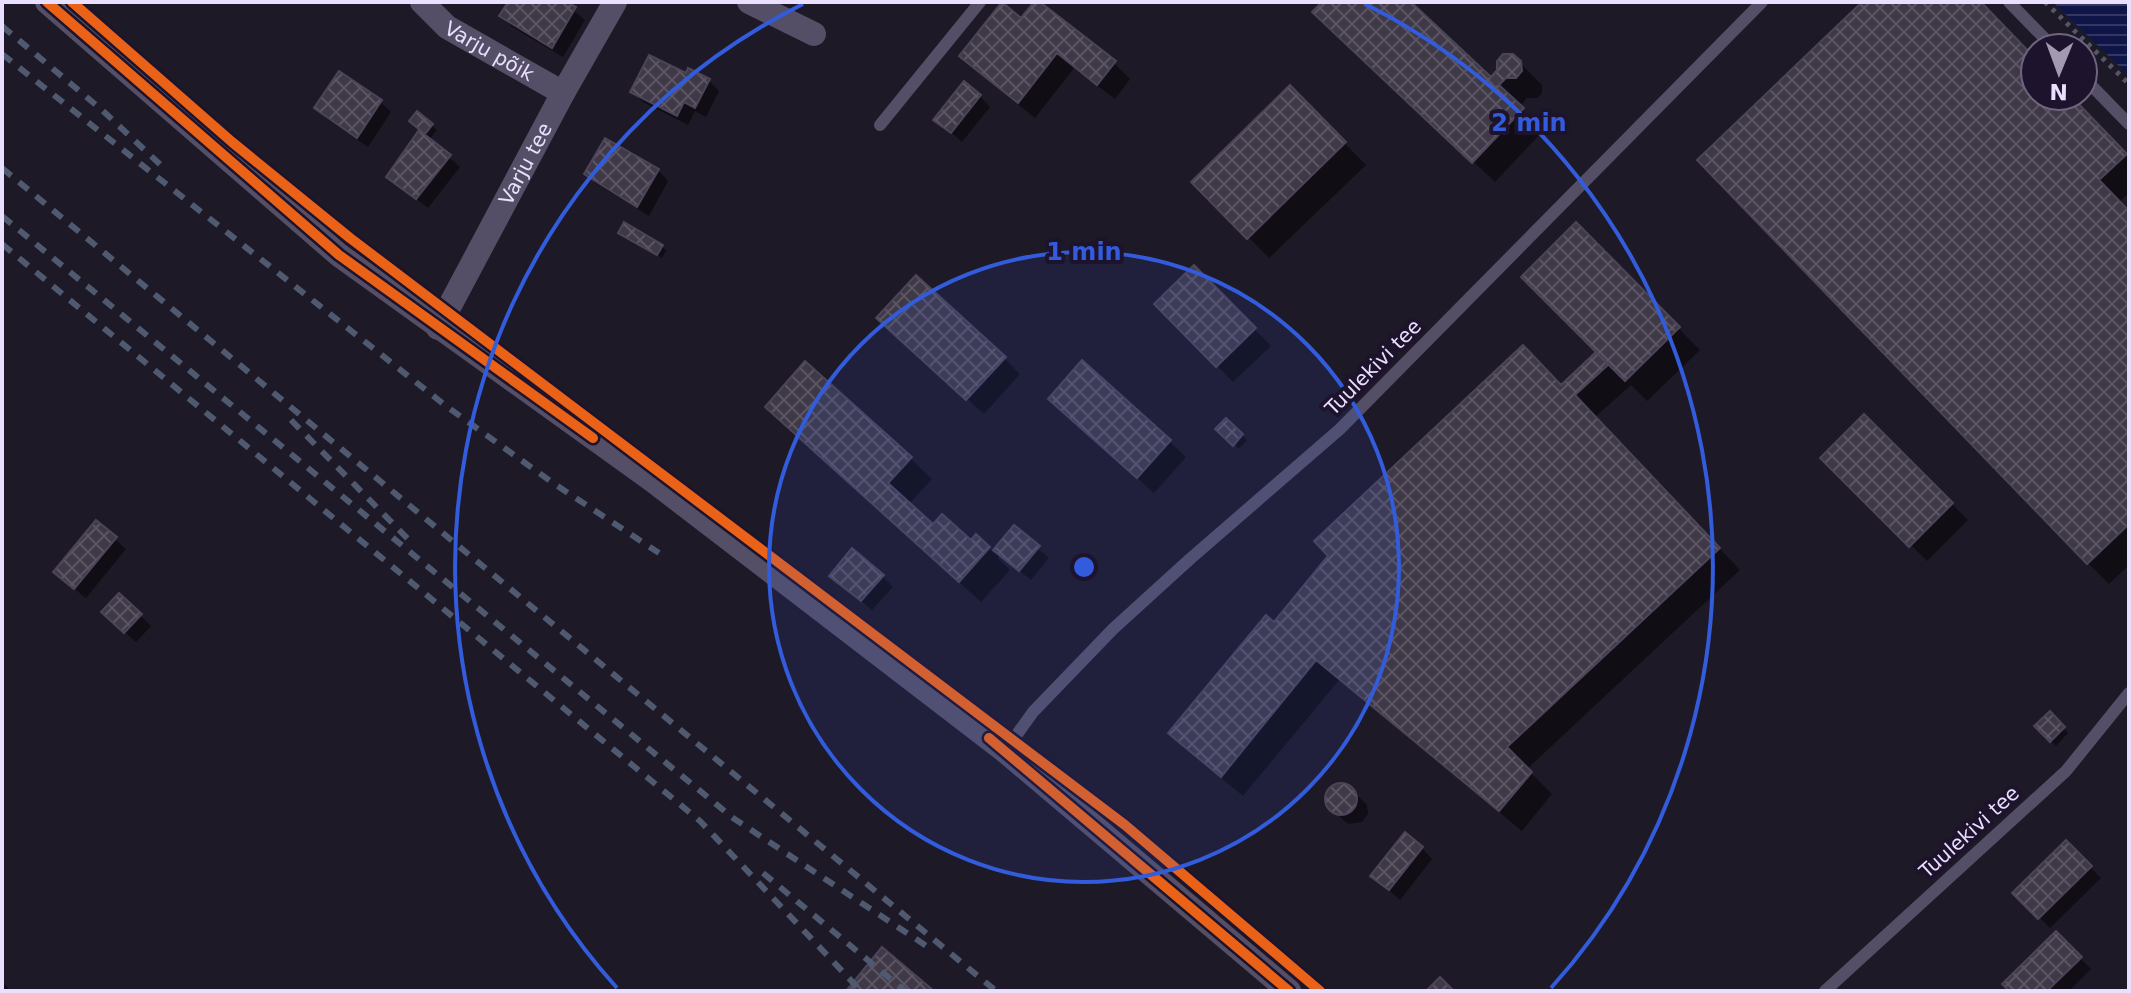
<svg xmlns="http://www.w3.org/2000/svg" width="2131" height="993" viewBox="0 0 2131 993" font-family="'DejaVu Sans',sans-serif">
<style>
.water{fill:url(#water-rules)}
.shadow{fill:#0007}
.building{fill:url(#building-cross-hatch);stroke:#4c4458;stroke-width:2}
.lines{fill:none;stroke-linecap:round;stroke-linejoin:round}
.path{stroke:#515767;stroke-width:5;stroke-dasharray:4 6;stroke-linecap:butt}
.lane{stroke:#544f66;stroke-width:12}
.street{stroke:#544f66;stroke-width:24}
.rail{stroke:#4f5a70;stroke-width:6;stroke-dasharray:12 10;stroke-linecap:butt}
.cycleway-casing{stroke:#1d132c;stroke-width:15}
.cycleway{stroke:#ea6118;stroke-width:10}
.ring{fill:none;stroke:#325cdc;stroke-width:4}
.labels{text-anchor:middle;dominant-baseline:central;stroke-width:8;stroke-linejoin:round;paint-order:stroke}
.street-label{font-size:20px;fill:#eadffe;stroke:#1d132c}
.centre{fill:#325cdc;stroke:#1d132c;stroke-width:4}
.ring-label{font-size:24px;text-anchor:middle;font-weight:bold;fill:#325cdc;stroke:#1d132c;stroke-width:8;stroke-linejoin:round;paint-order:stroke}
</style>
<defs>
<pattern id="water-rules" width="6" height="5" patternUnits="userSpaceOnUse" patternTransform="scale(2)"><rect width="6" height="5" fill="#0f1647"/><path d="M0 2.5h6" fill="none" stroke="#323763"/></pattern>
<pattern id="building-cross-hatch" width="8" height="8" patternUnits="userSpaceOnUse" patternTransform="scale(2)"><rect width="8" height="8" fill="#3e3847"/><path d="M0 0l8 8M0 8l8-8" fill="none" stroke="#5a5463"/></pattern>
</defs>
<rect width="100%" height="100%" fill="#1e1926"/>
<path class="water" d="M 2053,2 L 2129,2 L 2129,76 Z"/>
<path class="shadow" d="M 510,2 L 563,2 L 585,20 L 563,57 L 512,27 L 502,16 Z
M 1036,2 L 1114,63 L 1130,79 L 1115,99 L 1074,68 L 1035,118 L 978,72 L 962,56 L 1022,20 Z
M 1324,2 L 1408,2 L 1491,80 L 1520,63 L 1542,85 L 1542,93 L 1537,98 L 1527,98 L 1519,107 L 1543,131 L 1495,182 L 1336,33 Z
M 1865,2 L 1979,2 L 2035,60 L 2035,96 L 2069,96 L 2129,158 L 2129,193 L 2119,202 L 2129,213 L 2129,565 L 2109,584 L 2088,563 Z
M 687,76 L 708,80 L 719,91 L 706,117 L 695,111 L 688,125 L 643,102 L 633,92 Z
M 1290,88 L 1366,165 L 1269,258 L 1194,182 Z
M 980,96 L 990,107 L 962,142 L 936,119 Z
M 380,102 L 391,112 L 368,147 L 327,119 L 317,108 Z
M 417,114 L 437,130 L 429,140 L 460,167 L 428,208 L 388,176 L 422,130 Z
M 658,170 L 668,181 L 649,216 L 597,184 L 587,174 Z
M 1576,225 L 1700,350 L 1647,401 L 1631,385 L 1595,417 L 1740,570 L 1527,769 L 1552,794 L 1522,831 L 1339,680 L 1243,796 L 1192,754 L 1171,733 L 1274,624 L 1562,387 L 1599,352 Z
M 621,232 L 662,246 L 666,251 L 662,258 Z
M 1194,268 L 1271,346 L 1233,382 L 1157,304 Z
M 895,334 L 1004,358 L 1020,374 L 984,414 Z
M 1066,415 L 1169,441 L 1186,457 L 1154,493 Z
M 1864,416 L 1968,520 L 1927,561 L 1823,458 Z
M 1226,421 L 1247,440 L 1239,449 L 1217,429 Z
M 788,428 L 910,458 L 932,479 L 908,505 L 933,527 L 971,542 L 976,537 L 994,553 L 1014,528 L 1049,558 L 1031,580 L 1000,555 L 998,558 L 1010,570 L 981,602 Z
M 97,523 L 126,549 L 86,598 L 66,582 Z
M 882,576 L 893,587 L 872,610 L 843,586 Z
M 140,615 L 151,626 L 136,642 L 115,623 Z
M 2050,714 L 2068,733 L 2056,746 L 2037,726 Z
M 1334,786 L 1348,786 L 1367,805 L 1368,814 L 1362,822 L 1348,824 L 1329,807 L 1328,793 Z
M 2066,843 L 2101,878 L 2050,928 L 2015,893 Z
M 1422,848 L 1432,859 L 1400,900 L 1373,876 Z
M 2056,934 L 2091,969 L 2069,991 L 2012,991 Z
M 2,982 L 10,990 L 10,991 L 2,991 Z"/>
<path class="building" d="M 508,2 L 567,2 L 576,7 L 552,48 L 499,16 Z
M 1002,2 L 1021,18 L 1034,2 L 1040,2 L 1116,61 L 1097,85 L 1057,53 L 1018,103 L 959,56 Z
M 1322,2 L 1411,2 L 1491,77 L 1497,70 L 1497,61 L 1503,54 L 1513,54 L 1521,61 L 1522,71 L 1516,78 L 1506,78 L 1499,85 L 1524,108 L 1472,163 L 1312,12 Z
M 1862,2 L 1981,2 L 2035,58 L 2035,96 L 2071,96 L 2127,154 L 2099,180 L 2129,211 L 2129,524 L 2087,564 L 1697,160 Z
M 649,55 L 686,73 L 688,68 L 710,79 L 695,108 L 684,102 L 677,116 L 630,92 Z
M 339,71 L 382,100 L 357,138 L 314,108 Z
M 964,81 L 981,95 L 951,133 L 933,120 Z
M 1290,85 L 1346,142 L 1247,239 L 1191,182 Z
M 417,111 L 433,124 L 425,134 L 409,121 Z
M 419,130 L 451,155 L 416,199 L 386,177 Z
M 605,138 L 659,169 L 637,207 L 584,174 Z
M 624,222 L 663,245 L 657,255 L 618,233 Z
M 1576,222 L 1680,327 L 1625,381 L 1521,277 Z
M 1194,265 L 1256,328 L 1216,367 L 1154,304 Z
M 916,275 L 1006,357 L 966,400 L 876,318 Z
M 1523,345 L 1561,385 L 1596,352 L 1608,365 L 1575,395 L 1720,548 L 1507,747 L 1532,772 L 1499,811 L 1316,660 L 1221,777 L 1168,733 L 1266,615 L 1274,622 L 1328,556 L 1314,541 Z
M 1082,360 L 1171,440 L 1137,478 L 1048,399 Z
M 805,361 L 912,457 L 888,483 L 933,524 L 942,514 L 971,540 L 976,534 L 990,547 L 959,582 L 765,407 Z
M 1864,414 L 1953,503 L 1909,547 L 1820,458 Z
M 1226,418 L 1243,434 L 1233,446 L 1215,429 Z
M 96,520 L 117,537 L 74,589 L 53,572 Z
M 1014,525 L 1040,546 L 1019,571 L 993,550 Z
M 852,548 L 884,575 L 861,601 L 829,576 Z
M 119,593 L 142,614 L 124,633 L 101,612 Z
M 2050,711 L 2065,727 L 2050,742 L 2034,726 Z
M1325 799a16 16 0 1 1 32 0a16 16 0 1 1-32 0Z
M 1405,832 L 1423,847 L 1389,890 L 1370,876 Z
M 2066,840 L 2092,866 L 2038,919 L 2012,893 Z
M 2056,931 L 2082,957 L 2047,991 L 2009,991 L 2002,984 Z
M 882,947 L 934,991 L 846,991 Z
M 1440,977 L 1454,991 L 1426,991 Z"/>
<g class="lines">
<path class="path" d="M 2045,2 L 2129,84"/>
<path class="lane" d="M 2009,2 L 2054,48
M 2083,77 L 2129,124
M 880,125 L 980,2
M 1005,751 L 1033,712 L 1113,629 L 1190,559 L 1340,429 L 1762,2
M 1825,991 L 2066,771 L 2129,693"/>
<g class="street">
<path d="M 47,2 L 339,255 L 652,480 L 1005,751 L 1289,991"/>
<path id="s1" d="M 422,2 L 447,27 L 563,93"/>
<path d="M 749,2 L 814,34"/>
<path id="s2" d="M 438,328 L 563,93 L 615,2"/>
</g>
<path class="rail" d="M 2,26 L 102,110 L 165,169
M 2,54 L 446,406 L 553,483 L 659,553
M 2,168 L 996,991
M 2,216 L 733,818 L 928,947
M 2,244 L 700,821 L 861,991
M 291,420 L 409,540
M 763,873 L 905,991"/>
<g class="cycleway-casing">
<path id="cycleway" d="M 47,2 L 339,255 L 593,438
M 72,2 L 232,142 L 350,238 L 1125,825 L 1320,991
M 989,738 L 1289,991"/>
</g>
<use href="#cycleway" class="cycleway"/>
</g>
<circle cx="1084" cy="567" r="315" fill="#325cdc" fill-opacity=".12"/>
<g class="ring">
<circle cx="1084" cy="567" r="315"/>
<path d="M617 988A629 629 0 0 1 803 4M1365 4A629 629 0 0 1 1551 988"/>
</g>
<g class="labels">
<g class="street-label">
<text stroke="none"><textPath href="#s1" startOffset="84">Varju põik</textPath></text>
<text stroke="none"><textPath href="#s2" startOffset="186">Varju tee</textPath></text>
<text transform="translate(1373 367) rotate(-45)">Tuulekivi tee</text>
<text transform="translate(1969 832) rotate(-42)">Tuulekivi tee</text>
</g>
</g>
<circle cx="1084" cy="567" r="12" class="centre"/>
<g class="ring-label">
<text x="1529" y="131">2 min</text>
<text x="1084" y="260">1 min</text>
</g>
<rect width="2131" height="993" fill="none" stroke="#eadffe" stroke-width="8"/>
<g transform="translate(2059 72) rotate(181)"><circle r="38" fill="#1d132c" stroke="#6f6580" stroke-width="2"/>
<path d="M0-6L14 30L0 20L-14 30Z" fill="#a39ab2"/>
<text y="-12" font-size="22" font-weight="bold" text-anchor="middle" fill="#eadffe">N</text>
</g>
</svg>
